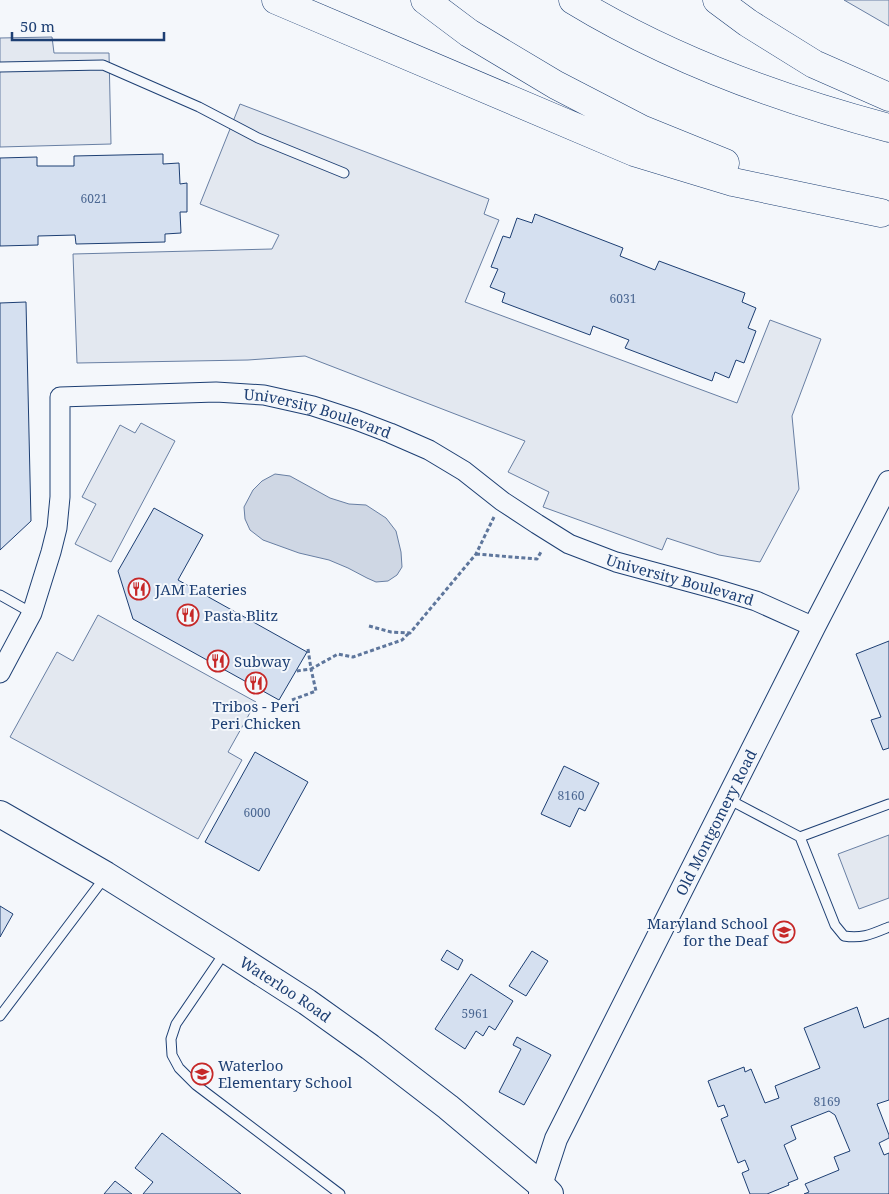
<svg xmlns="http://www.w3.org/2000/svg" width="889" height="1194" viewBox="0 0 889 1194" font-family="'Noto Serif',serif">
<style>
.green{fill:#e3e9f0;stroke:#687fa3}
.parking{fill:#e3e8f0;stroke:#687fa3}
.water{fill:#cfd7e4;stroke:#687fa3}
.building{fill:#d5e0f0;stroke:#1d3f73}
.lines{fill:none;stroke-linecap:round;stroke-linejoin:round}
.service-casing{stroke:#1d3f73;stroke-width:11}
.minor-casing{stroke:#1d3f73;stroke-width:21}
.tertiary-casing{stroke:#1d3f73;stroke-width:24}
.secondary-casing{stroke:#1d3f73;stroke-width:28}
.motorway-casing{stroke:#1d3f73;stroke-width:29}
.path{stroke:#5e769c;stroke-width:3;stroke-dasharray:4 2.5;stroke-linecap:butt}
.service{stroke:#f4f7fb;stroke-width:9}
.minor{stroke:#f4f7fb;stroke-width:19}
.tertiary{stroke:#f4f7fb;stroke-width:22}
.secondary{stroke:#f4f7fb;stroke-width:26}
.motorway{stroke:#f4f7fb;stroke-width:28}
.labels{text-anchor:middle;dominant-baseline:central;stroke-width:4;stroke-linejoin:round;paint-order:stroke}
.number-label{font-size:12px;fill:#4b6792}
.street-label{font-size:15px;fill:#1d3f73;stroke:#f4f7fb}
.poi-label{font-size:15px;fill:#1d3f73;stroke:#f4f7fb;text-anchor:start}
</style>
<rect width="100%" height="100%" fill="#f4f7fb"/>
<path class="green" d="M 844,0 L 889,0 L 889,26 Z"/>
<path class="parking" d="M 52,37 L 54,53 L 109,53 L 111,144 L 0,147 L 0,38 Z
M 240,104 L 489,199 L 484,214 L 499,220 L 465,302 L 737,403 L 770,320 L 821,339 L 792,416 L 799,489 L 760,562 L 719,555 L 667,538 L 662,550 L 543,507 L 549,492 L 508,472 L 525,441 L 305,356 L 248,360 L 77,363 L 73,254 L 272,249 L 279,235 L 200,204 Z
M 141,423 L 175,441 L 111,562 L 75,544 L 96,504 L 82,497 L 120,425 L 135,433 Z
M 98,615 L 256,702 L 228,752 L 242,760 L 198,839 L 10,737 L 57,652 L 73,661 Z
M 889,835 L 889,898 L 859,909 L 838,854 Z"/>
<path class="water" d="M 275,474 L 290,476 L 330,498 L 349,504 L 366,505 L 386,518 L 396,531 L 401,552 L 402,567 L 397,575 L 388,581 L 376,582 L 367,578 L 348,568 L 329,560 L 299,553 L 263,540 L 250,530 L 245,519 L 244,507 L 253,490 L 262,481 Z"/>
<path class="building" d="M 163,154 L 163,164 L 179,163 L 180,184 L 187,183 L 187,212 L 180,212 L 181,233 L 165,234 L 165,242 L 76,244 L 75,235 L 38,236 L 38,245 L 0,246 L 0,158 L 37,157 L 37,166 L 74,166 L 74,156 Z
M 535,214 L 623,248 L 620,256 L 655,270 L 659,261 L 745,293 L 742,302 L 756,308 L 748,328 L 756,331 L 744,363 L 736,360 L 729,378 L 715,372 L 712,381 L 625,348 L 629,340 L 593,326 L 590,335 L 502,302 L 505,293 L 490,287 L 498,269 L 491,267 L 503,236 L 510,238 L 517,218 L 532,223 Z
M 26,302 L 31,521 L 0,550 L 0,303 Z
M 154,508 L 203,535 L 178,580 L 307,652 L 279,700 L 133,619 L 118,571 Z
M 889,641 L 889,748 L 883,750 L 871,720 L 881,717 L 856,654 Z
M 255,752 L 308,782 L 259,871 L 205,842 Z
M 564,766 L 599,783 L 585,811 L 579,808 L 570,827 L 541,814 Z
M 0,906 L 13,914 L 0,937 Z
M 447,950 L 463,960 L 458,970 L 441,960 Z
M 532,951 L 548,961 L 526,996 L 509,986 Z
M 471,974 L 513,1001 L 495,1030 L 489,1026 L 483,1036 L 476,1031 L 465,1049 L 435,1029 Z
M 857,1007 L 864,1028 L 889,1018 L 889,1100 L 877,1104 L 889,1135 L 889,1138 L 879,1143 L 884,1155 L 889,1153 L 889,1194 L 804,1194 L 809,1192 L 805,1184 L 839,1170 L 834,1157 L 850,1151 L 835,1115 L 829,1111 L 791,1126 L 796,1139 L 784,1145 L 798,1179 L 788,1183 L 789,1185 L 767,1194 L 750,1194 L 742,1173 L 749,1170 L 745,1160 L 738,1163 L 721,1119 L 728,1116 L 724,1105 L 718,1107 L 708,1081 L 744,1067 L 745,1072 L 751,1069 L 765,1103 L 779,1098 L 775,1086 L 820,1068 L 804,1028 Z
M 517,1037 L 551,1055 L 524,1105 L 499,1092 L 521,1049 L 513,1045 Z
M 162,1133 L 241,1194 L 143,1194 L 153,1182 L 135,1168 Z
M 115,1181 L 132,1194 L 104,1194 Z"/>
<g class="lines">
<g class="service-casing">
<path id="service" d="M 0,67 L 103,65 L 199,107 L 258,138 L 344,173
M 0,595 L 32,613
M 728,799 L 800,837 L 835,925 L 844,936 C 862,939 872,934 889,927
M 800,837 L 889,804
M 225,952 L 176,1024 L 171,1039 L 172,1055 L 179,1068 L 196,1085 L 340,1194
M 0,1016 L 105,877"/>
</g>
<g class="minor-casing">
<g id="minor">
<path id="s1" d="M 0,673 L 32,613 L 51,552 L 57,528 L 60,497 L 60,397 L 216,392 L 264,395 L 313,406 L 356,420 L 390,433 L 429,450 L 464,471 L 502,501 L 537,524 L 569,544 L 616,562 L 716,589 L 756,601 L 814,627"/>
</g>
</g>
<g class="tertiary-casing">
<g id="tertiary">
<path id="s2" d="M 540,1194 L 541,1185 L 556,1139 L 814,627 L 889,482"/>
</g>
</g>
<g class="secondary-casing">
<g id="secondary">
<path id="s3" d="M 0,814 L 106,875 L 226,950 L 307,1002 L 370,1047 L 448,1107 L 541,1185 L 550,1194"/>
</g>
</g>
<g class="motorway-casing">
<path id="motorway" d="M 276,0 L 634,152 L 733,182 L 881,213
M 425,0 L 469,33 L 556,85 L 641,129 L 725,163
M 573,0 C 670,59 779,99 889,128
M 717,0 L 748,23 L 814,64 L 889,97"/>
</g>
<path class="path" d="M 476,554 L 537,559 L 542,550
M 369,626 L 391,632 L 410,633 L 476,554 L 494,517
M 308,649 L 311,669 L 338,654 L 353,657 L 402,640 L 409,633
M 292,700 L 316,691 L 311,669 L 296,671"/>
<use href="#service" class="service"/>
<use href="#minor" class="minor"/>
<use href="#tertiary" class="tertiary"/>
<use href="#secondary" class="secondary"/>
<use href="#motorway" class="motorway"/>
</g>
<defs>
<g id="restaurant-ring" transform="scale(1.125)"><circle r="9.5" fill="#f4f7fb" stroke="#c62828" stroke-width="1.5"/><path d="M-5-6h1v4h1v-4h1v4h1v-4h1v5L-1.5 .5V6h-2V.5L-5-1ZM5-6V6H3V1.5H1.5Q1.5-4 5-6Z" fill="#c62828"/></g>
<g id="school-ring" transform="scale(1.125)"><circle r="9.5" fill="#f4f7fb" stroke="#c62828" stroke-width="1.5"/><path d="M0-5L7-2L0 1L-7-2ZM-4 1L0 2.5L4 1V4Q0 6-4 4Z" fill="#c62828"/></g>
</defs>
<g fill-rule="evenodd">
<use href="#restaurant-ring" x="139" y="589"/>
<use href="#restaurant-ring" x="188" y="615"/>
<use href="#restaurant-ring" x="218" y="661"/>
<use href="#restaurant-ring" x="256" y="683"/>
<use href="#school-ring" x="784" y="932"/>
<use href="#school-ring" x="202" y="1074"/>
</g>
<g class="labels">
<g class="number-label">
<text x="94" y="198">6021</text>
<text x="623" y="298">6031</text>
<text x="571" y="795">8160</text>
<text x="257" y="812">6000</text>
<text x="475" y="1013">5961</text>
<text x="827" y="1101">8169</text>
</g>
<g class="street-label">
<text stroke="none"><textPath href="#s1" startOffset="548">University Boulevard</textPath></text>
<text stroke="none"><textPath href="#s1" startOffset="952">University Boulevard</textPath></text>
<text stroke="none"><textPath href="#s2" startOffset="412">Old Montgomery Road</textPath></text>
<text stroke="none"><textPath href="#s3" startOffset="335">Waterloo Road</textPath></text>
</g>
<g class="poi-label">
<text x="155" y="589">JAM Eateries</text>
<text x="204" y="615">Pasta Blitz</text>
<text x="234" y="661">Subway</text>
<text x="256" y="706" text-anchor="middle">Tribos - Peri<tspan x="256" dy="17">Peri Chicken</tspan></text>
<text x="768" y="923" text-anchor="end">Maryland School<tspan x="768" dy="17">for the Deaf</tspan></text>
<text x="218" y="1065">Waterloo<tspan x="218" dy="17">Elementary School</tspan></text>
</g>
</g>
<path d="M12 32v8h152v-8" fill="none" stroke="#1d3f73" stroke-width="2.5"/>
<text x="20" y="32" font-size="15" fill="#1d3f73" stroke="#f4f7fb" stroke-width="4" paint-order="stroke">50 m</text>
</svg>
